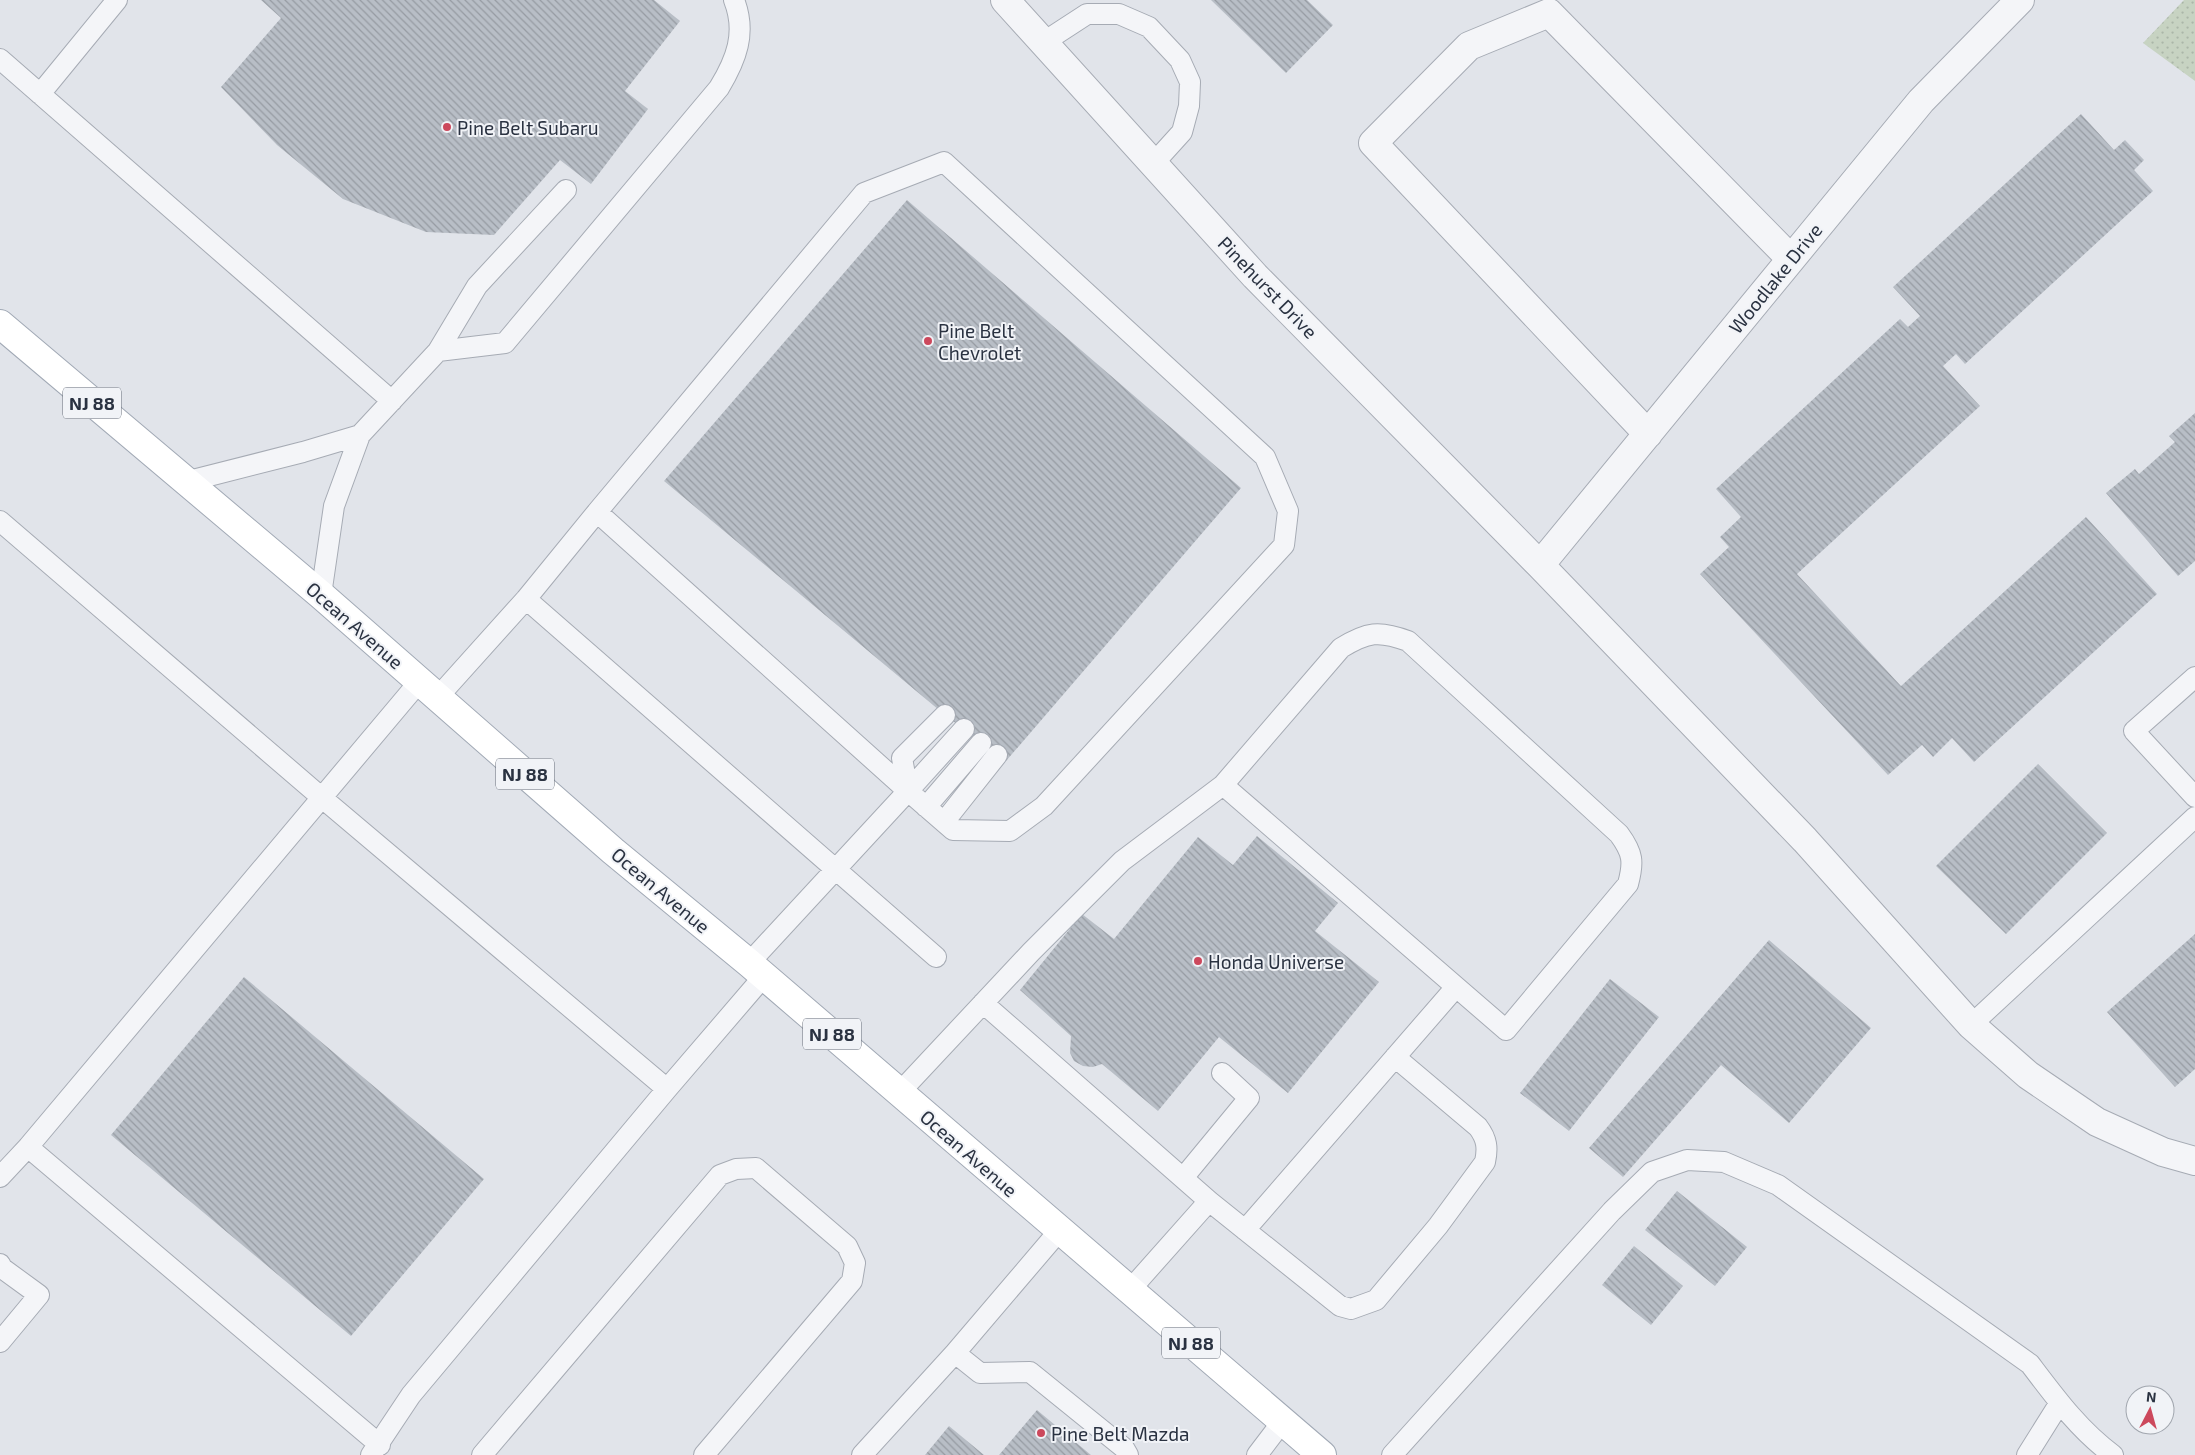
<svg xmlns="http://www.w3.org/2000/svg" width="2195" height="1455" viewBox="0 0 2195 1455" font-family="'Exo 2',sans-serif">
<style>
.grass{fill:url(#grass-dots)}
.building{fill:url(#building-back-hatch)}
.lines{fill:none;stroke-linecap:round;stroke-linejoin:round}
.service-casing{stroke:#a6abb4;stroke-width:22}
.minor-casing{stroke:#a6abb4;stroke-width:30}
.primary-casing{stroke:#a1a9b5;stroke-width:30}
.service{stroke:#f4f5f8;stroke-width:20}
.minor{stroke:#f4f5f8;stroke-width:28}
.primary{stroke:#fff;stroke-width:28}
.poi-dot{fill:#cc485c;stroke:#f1f3f7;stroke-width:2}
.labels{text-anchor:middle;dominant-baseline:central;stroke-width:4;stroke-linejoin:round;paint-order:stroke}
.shield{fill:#f1f3f7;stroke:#666c78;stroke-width:1}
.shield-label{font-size:18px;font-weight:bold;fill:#2a3241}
.poi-label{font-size:19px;fill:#2a3241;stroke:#f1f3f7;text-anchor:start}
.street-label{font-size:19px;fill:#2a3241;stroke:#f1f3f7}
</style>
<defs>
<pattern id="grass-dots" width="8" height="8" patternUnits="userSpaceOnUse" patternTransform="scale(1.25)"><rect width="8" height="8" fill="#c7d3c2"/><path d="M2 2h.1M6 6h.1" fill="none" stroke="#abb6a8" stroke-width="1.8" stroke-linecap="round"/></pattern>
<pattern id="building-back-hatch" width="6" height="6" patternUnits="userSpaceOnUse" patternTransform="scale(1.25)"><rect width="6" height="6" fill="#b8bec6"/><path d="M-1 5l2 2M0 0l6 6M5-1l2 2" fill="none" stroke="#969ba2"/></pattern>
</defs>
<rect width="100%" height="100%" fill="#e1e4ea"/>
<path class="grass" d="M 2184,0 L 2195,0 L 2195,81 L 2143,43 Z"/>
<path class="building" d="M 261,0 L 654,0 L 680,21 L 625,91 L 648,109 L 591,184 L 560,160 L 494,235 L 426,232 L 343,199 L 277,145 L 221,87 L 281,18 Z
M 1211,0 L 1307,0 L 1333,25 L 1286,73 Z
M 2081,114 L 2114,150 L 2125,140 L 2144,160 L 2134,170 L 2153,191 L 1965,364 L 1956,354 L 1943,366 L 1980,406 L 1797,574 L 1901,686 L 2086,517 L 2157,594 L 1974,762 L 1952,738 L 1933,757 L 1922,745 L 1888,775 L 1700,574 L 1729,547 L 1720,537 L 1741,517 L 1716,489 L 1900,319 L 1908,327 L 1920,316 L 1893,287 Z
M 907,200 L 1241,488 L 1006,761 L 945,715 L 664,481 Z
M 2195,413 L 2195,561 L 2178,576 L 2106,493 L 2135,469 L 2139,474 L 2175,442 L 2169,436 Z
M 2038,764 L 2107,833 L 2006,934 L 1936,866 Z
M 1257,836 L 1338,903 L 1315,931 L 1379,982 L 1288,1093 L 1219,1037 L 1158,1111 L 1102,1064 L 1093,1067 L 1083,1066 L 1074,1061 L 1070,1053 L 1071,1036 L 1020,990 L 1082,914 L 1114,939 L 1198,837 L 1233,865 Z
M 2195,934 L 2195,1069 L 2175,1087 L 2107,1012 Z
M 1769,940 L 1871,1028 L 1789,1123 L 1721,1065 L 1623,1177 L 1589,1148 Z
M 244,977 L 484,1179 L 351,1336 L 111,1135 Z
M 1610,979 L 1659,1017 L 1569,1131 L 1520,1093 Z
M 1677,1191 L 1747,1247 L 1715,1286 L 1645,1230 Z
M 1634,1246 L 1683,1286 L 1651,1325 L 1602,1285 Z
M 1037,1410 L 1091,1455 L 999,1455 Z
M 949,1426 L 984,1455 L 925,1455 Z"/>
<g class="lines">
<g class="service-casing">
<path id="service" d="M 1044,42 L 1087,14 L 1119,14 L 1149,27 L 1180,60 L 1190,82 L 1189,106 L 1182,132 L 1153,164
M 0,59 L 392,401
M 40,94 L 117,0
M 438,351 L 477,286 L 566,190
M 185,482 L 303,452 L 360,435
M 597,512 L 864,193 L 944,162 L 1265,457 L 1288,511 L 1284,545 L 1044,806 L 1010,831 L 953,830 L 908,791 L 902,758 L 945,715
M 0,521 L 321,797 L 667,1089
M 321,595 L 334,506 L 360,435 L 438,351 L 505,343 L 719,88 C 736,60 747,33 734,0
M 526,599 L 936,957
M 2195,677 L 2134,731 L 2195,797
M 437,698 L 526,599 L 597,512 L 908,791 L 749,963
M 908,791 L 964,729
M 926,807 L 981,743
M 944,822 L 997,755
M 983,1003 L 1209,1201 L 1340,1306 L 1351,1309 L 1376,1300 L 1438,1226 L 1485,1162 C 1488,1148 1487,1139 1478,1127 L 1395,1057
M 1971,1025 L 2195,817
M 900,1092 L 1031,952 L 1122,861 L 1223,785 L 1341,648 C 1367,632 1379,630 1408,641 L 1619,834 C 1633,853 1634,862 1628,884 L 1506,1030 L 1223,785
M 28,1147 L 380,1445
M 0,1177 L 28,1147 L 419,682
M 1183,1178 L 1249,1098 L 1222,1073
M 1245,1230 L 1456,987
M 0,1264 L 2,1268 L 39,1295 L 0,1342
M 1129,1291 L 1209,1201
M 955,1353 L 980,1373 L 1030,1372 L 1124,1448 L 1128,1455
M 371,1455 L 411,1395 L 667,1089 L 764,976
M 482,1455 L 720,1175 L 736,1169 L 756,1168 L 847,1246 L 855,1263 L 852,1281 L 704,1455
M 862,1455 L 955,1353 L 1059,1231
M 1257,1455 L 1282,1422
M 1392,1455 L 1612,1211 L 1652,1172 L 1687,1160 L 1724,1162 L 1778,1185 L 2030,1364 C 2055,1397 2079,1430 2113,1455
M 2027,1455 L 2059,1404"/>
</g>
<g class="minor-casing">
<path id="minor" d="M 1005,0 L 1255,276 L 1540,565 L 1805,840 L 1971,1025 L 2028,1075 L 2097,1122 L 2163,1152 L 2195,1161
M 1648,434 L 1373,143 L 1469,46 L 1549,13 L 1791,259
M 1540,565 L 1921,101 L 2020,0"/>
</g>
<g class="primary-casing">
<path id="primary" d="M 0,324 L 321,595 L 613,851 L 749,963 L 1322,1455"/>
</g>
<use href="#service" class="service"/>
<use href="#minor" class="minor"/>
<use href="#primary" class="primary"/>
</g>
<g class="poi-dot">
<circle cx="447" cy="127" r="5"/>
<circle cx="928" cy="341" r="5"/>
<circle cx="1198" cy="961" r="5"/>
<circle cx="1041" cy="1433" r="5"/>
</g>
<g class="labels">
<g class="shield">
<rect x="63" y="387.5" width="58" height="31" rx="4"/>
<rect x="496" y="758.5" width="58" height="31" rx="4"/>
<rect x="803" y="1018.5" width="58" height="31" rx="4"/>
<rect x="1162" y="1327.5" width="58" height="31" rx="4"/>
</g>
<g class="shield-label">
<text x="92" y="403">NJ 88</text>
<text x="525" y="774">NJ 88</text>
<text x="832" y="1034">NJ 88</text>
<text x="1191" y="1343">NJ 88</text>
</g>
<g class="poi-label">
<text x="457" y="127">Pine Belt Subaru</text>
<text x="938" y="330">Pine Belt<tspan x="938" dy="22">Chevrolet</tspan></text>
<text x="1208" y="961">Honda Universe</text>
<text x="1051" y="1433">Pine Belt Mazda</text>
</g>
<g class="street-label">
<text transform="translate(1775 278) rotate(-51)">Woodlake Drive</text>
<text transform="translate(1268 287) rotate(46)">Pinehurst Drive</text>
<text transform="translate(355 625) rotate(41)">Ocean Avenue</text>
<text transform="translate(661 890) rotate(40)">Ocean Avenue</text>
<text transform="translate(969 1153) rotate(41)">Ocean Avenue</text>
</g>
</g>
<g transform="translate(2150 1410) rotate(6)"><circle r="24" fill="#f1f3f7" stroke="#a1a6ae"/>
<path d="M0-4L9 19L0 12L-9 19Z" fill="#cc485c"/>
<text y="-8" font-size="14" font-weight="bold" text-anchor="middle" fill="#2a3241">N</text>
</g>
</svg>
